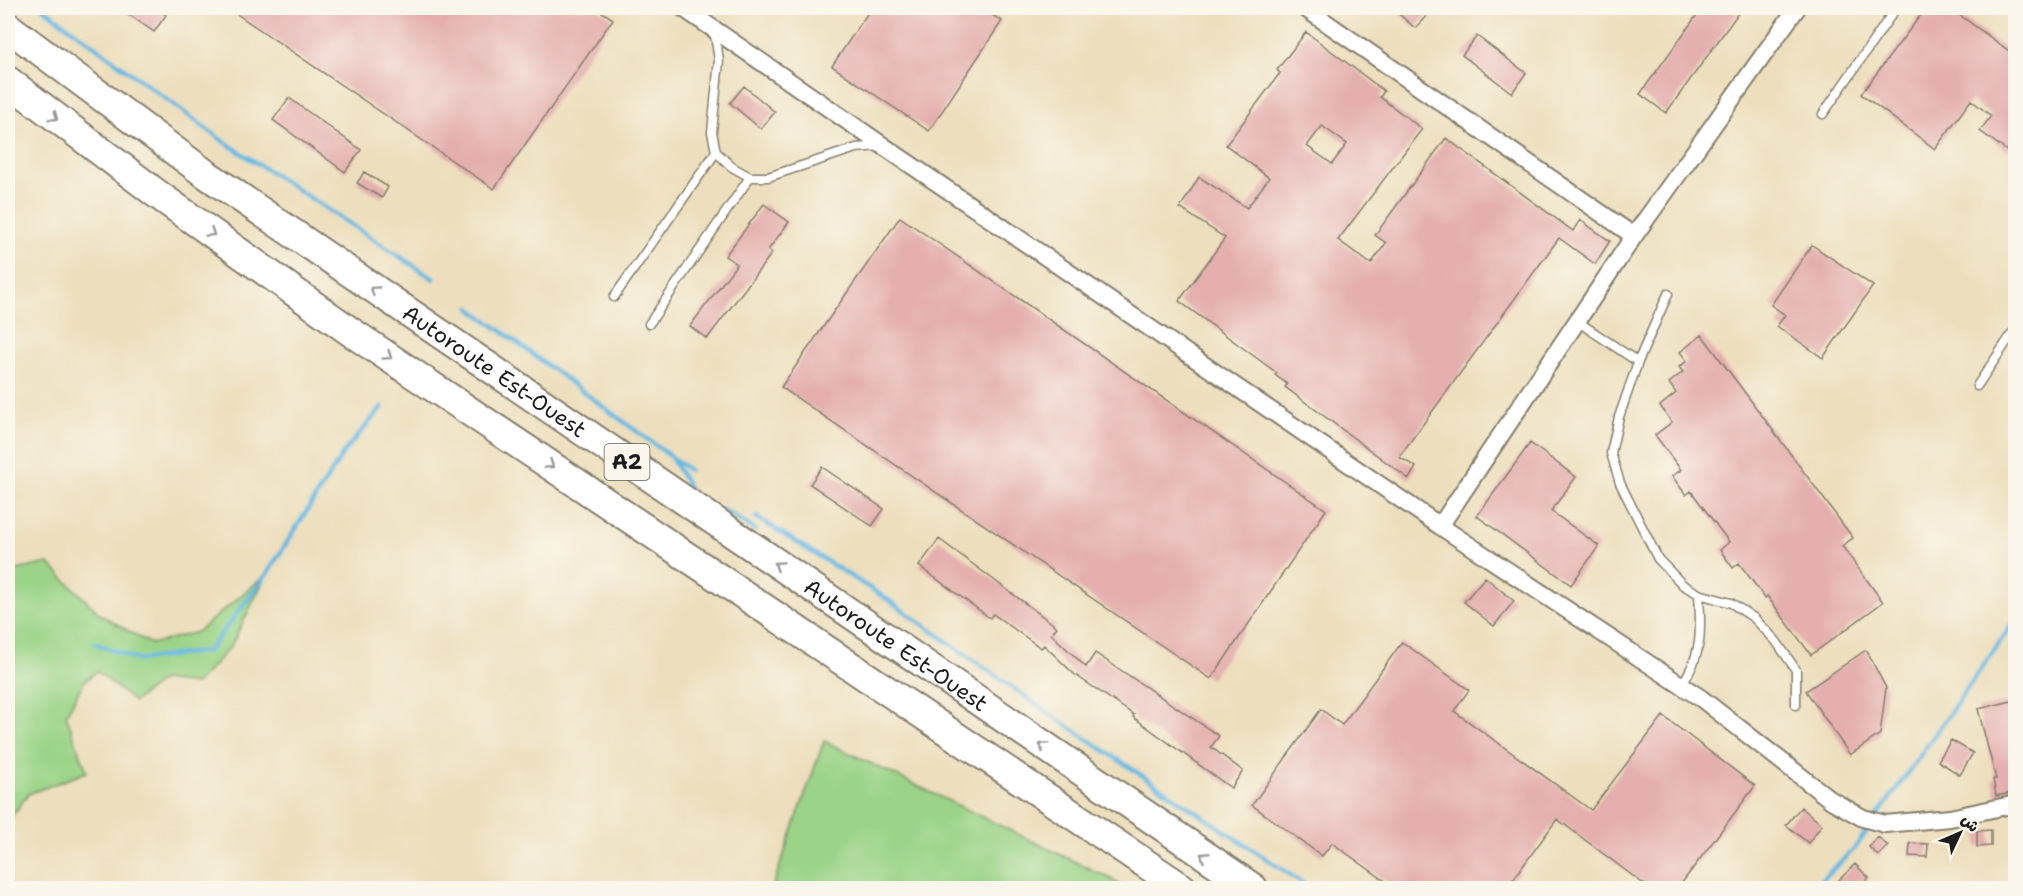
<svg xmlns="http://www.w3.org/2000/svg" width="2023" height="896" viewBox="0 0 2023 896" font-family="'Shantell Sans','Playpen Sans Arabic',sans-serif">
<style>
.green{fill:#9bd488;stroke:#5c7852;stroke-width:1.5}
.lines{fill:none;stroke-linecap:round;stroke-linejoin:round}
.stream{stroke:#67b9e3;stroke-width:4.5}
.building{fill:#e4afae;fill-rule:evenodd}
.lane-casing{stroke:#847e6c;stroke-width:11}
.street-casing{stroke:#847e6c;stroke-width:20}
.highway-casing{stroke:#847e6c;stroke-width:32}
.lane{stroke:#fff;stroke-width:8}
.street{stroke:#fff;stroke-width:16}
.highway{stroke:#fff;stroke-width:28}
.oneway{stroke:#999}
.labels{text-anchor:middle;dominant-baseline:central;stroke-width:5;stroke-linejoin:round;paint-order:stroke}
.shield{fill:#fbf7ec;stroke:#5f5e5a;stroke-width:1.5}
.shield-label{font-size:21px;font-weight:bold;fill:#1c1c1c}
.street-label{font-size:22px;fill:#1c1c1c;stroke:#fbf7ec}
</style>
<rect width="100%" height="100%" fill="#fbf7ec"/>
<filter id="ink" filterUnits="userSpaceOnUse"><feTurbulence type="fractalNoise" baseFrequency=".0167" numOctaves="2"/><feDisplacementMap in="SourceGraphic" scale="12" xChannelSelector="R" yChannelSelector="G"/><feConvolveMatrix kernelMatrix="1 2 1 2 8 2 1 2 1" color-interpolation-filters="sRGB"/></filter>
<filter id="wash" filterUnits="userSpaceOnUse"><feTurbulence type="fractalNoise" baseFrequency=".008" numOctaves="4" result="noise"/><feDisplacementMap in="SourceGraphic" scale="24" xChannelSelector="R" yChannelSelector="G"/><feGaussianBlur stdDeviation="1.35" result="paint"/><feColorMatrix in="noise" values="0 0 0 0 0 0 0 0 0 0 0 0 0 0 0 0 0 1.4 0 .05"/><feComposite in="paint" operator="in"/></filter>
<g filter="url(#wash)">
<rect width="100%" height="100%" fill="#eddfbd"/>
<path class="green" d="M 48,563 L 101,615 L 151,644 L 197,632 L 267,574 L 231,646 L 196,684 L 162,680 L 134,702 L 97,671 L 84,682 L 66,715 L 87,772 L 28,794 L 8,822 L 8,572 Z
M 824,741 L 1111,879 L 1125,888 L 772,888 Z"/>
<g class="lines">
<path class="stream" d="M 43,8 L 223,141 L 434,279
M 470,308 L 689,470
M 672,459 L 689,488
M 724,510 L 755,530
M 756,517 L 884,597 L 1053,716 L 1310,888
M 94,643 L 138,660 L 208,651 L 267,574 L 344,452 L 382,407
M 1876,818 L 2016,619
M 1813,888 L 1855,848 L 1871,825"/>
</g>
<g id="blocks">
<path class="building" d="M 120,8 L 157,8 L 166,15 L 154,32 Z
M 228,8 L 596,8 L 613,19 L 494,189 Z
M 871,8 L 981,8 L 1002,21 L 929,131 L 832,66 Z
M 1392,8 L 1434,8 L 1415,28 Z
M 1702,8 L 1742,8 L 1666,113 L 1640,94 Z
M 1926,8 L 1950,8 L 2016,56 L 2016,140 L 2007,151 L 1980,131 L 1991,116 L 1971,100 L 1935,149 L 1861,94 Z
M 1306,32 L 1384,91 L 1380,97 L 1422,129 L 1338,240 L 1371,264 L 1386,243 L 1375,235 L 1446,138 L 1573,231 L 1580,220 L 1610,241 L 1595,264 L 1559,238 L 1399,457 L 1416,467 L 1409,479 L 1285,387 L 1287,384 L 1275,375 L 1277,373 L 1179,301 L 1225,238 L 1180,208 L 1199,177 L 1247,208 L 1269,178 L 1226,145 L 1280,73 L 1277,70 ZM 1322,126 L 1347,144 L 1332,164 L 1307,146 Z
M 1477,36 L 1526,73 L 1512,93 L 1462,55 Z
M 744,86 L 775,112 L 761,129 L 730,103 Z
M 289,98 L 361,150 L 345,172 L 273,120 Z
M 364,172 L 388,187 L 382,198 L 357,183 Z
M 764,204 L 789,222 L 768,250 L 772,253 L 707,339 L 690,326 L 737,264 L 725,256 Z
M 900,217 L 1326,510 L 1211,679 L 781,387 Z
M 1812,245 L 1873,286 L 1823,358 L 1777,326 L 1785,315 L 1771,305 Z
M 1702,335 L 1853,538 L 1842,546 L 1883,602 L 1811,655 L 1767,596 L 1765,598 L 1739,563 L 1733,568 L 1720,550 L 1729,542 L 1691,491 L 1686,495 L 1672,476 L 1681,470 L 1655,435 L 1672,422 L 1660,406 L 1676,393 L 1669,383 L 1683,372 L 1679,367 L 1687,361 L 1680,352 Z
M 1530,443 L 1576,477 L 1551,511 L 1599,546 L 1571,585 L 1477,516 Z
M 822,467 L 884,509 L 872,526 L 810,484 Z
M 939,539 L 1057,627 L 1051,634 L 1086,667 L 1095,653 L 1219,736 L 1211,747 L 1243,771 L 1231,788 L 1133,717 L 1134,715 L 1074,674 L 1044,645 L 1041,648 L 993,614 L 990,618 L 919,566 Z
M 1485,577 L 1514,601 L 1494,626 L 1464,602 Z
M 1402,642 L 1469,690 L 1454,711 L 1591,810 L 1663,716 L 1755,786 L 1678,888 L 1649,888 L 1557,819 L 1507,888 L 1395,888 L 1332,843 L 1322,856 L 1252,805 L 1321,709 L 1342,725 Z
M 1866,650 L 1886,688 L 1880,734 L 1850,755 L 1806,691 Z
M 2016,700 L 2016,792 L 1996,796 L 1993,779 L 1996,779 L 1978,709 Z
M 1951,740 L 1973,753 L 1960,775 L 1938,761 Z
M 1801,807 L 1822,825 L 1808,843 L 1786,825 Z
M 1991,830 L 1991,846 L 1977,847 L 1977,831 Z
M 1878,837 L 1888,846 L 1878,856 L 1869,847 Z
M 1910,843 L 1928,844 L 1927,857 L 1909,856 Z
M 1855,864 L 1869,878 L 1859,888 L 1831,888 Z"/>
</g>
</g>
<g filter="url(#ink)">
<use href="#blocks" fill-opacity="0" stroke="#847e6c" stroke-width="1.5"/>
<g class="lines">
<g class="lane-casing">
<path id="lane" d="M 714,29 L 719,60 L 712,132 L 716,152 L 732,167 L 750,177 L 768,177 L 856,148 L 881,146
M 1823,114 L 1896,8
M 1668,294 L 1638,362 L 1619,417 L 1611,453 L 1620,483 L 1658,559 L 1683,585 L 1699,594 L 1731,603 L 1754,618 L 1776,641 L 1796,670 L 1796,705
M 614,297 L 716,152
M 1577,321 L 1638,362
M 649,324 L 750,177
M 1977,386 L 2016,328
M 1681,685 C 1703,656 1701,629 1699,594"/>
</g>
<g class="street-casing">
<path id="street" d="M 683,8 L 898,156 L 1440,526 L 1634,236 L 1797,8
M 1305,8 L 1634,236
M 1440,526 L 1702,699 L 1831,800 L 1863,818 L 1885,824 L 1950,818 L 2016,804"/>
</g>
<g class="highway-casing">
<g id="highway">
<path id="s1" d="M 8,27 L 203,172 L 1253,888"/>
<path d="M 8,81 L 157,194 L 351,332 L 1182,888"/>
</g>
</g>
<use href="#lane" class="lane"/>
<use href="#street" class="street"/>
<use href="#highway" class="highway"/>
</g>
<defs><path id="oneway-chevron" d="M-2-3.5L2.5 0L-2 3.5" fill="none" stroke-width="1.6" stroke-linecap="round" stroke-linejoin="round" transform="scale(1.5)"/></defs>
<g class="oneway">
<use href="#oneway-chevron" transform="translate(54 117) rotate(37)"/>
<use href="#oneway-chevron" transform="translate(211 233) rotate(35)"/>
<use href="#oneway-chevron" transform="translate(374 290) rotate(-145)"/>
<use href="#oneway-chevron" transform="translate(388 356) rotate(34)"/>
<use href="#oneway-chevron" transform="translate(550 465) rotate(34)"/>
<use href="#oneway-chevron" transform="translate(778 565) rotate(-146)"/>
<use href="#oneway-chevron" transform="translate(1043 746) rotate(-146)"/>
<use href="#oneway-chevron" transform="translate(1204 856) rotate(-146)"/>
</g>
</g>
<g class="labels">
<rect class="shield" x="604.5" y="444" width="45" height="36" rx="4.5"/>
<g class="shield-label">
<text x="627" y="462">A2</text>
</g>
<g class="street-label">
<text stroke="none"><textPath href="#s1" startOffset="596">Autoroute Est-Ouest</textPath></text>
<text stroke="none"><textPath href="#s1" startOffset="1082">Autoroute Est-Ouest</textPath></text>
</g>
</g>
<rect width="2023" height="896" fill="none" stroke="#fbf7ec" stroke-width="30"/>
<g transform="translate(1960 833) rotate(46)" stroke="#fbf7ec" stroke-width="4.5" paint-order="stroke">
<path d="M0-4.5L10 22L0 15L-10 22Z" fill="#1c1c1c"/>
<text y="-9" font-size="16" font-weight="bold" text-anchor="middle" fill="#1c1c1c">ش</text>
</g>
</svg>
